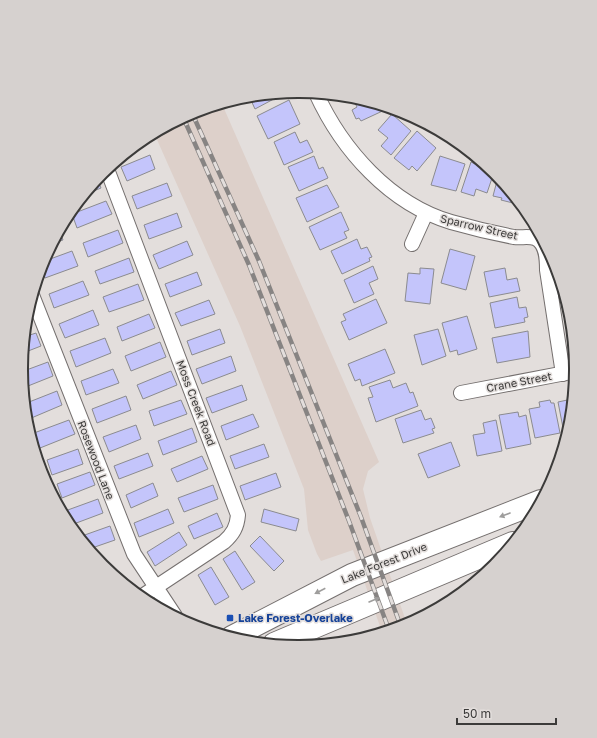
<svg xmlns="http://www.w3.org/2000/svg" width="597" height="738" font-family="'Golos Text',sans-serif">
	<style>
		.built { fill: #ddd0ca }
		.building { fill: #c4c5fb; stroke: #8b8b8f }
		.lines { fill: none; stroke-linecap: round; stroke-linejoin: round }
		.street-casing { stroke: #75706f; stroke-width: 16 }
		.primary-casing { stroke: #75706f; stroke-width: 24 }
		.street { stroke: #fff; stroke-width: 14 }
		.primary { stroke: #fff; stroke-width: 22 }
		.rail-casing { stroke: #878483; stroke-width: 4.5 }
		.rail { stroke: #e3dedc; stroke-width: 3; stroke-dasharray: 9; stroke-linecap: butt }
		.oneway { fill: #9e9d9c }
		.transit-dot { fill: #1a4fb4; stroke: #e3dedc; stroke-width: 1.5 }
		.labels { text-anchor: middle; stroke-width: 3; stroke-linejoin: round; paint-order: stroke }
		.street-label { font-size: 11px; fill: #3c3b3a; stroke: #e3dedc }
		.transit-label { font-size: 11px; font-weight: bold; fill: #164399; stroke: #e3dedc; text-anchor: start }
		.rim { fill: none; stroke: #3c3b3a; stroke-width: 2 }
	</style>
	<rect width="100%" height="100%" fill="#e3dedc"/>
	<path class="built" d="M 222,104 L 379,462 L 368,471 L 363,489 L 370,518 L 407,624 L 404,625 L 382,632 L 353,550 L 321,561 L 317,554 L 308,530 L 304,489 L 240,326 L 154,133 L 193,113 Z"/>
	<path class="building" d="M 285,93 L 255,109 L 249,96 Z
		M 352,97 L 353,97 L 389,108 L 361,121 L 359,118 L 356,119 L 352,110 L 357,107 Z
		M 289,100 L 300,124 L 268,139 L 257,116 Z
		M 392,114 L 411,131 L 391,155 L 381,146 L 388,138 L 378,130 Z
		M 417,131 L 436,148 L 417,171 L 412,166 L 409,170 L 394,158 Z
		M 295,132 L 300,143 L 307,140 L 313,152 L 284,165 L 274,142 Z
		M 150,155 L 155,169 L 127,181 L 121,167 Z
		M 314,156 L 319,169 L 323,167 L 328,178 L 299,191 L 288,167 Z
		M 440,156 L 465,164 L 456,191 L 431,185 Z
		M 477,158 L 494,172 L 487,193 L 476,189 L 474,196 L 461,192 L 471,162 L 475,164 Z
		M 498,177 L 518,201 L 517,204 L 501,200 L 502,198 L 493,196 Z
		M 97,179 L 101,188 L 84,195 Z
		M 167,183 L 172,196 L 137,209 L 132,196 Z
		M 327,185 L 339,207 L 307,222 L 296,198 Z
		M 106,201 L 112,214 L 77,228 L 72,214 Z
		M 341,212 L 349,230 L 344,232 L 347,238 L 320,250 L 309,227 Z
		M 177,213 L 182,227 L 149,239 L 144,225 Z
		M 59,230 L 63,240 L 53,243 Z
		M 118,230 L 123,243 L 88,257 L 83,243 Z
		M 357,239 L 361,249 L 367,247 L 372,257 L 369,258 L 370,261 L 342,274 L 331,251 Z
		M 187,241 L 193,255 L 159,269 L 153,255 Z
		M 450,249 L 475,256 L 466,290 L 441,283 Z
		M 72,251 L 78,266 L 45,278 L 41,267 L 42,262 Z
		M 129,258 L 134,272 L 100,284 L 95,271 Z
		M 373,266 L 378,279 L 369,283 L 374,294 L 354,303 L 344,280 Z
		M 420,268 L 434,269 L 430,304 L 405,301 L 408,273 L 420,274 Z
		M 505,268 L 507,280 L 517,278 L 520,291 L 489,297 L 484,272 Z
		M 197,272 L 202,285 L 170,297 L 165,284 Z
		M 83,281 L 89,295 L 54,308 L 49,294 Z
		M 138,284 L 144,300 L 109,312 L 103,297 Z
		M 517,297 L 519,308 L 526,307 L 528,317 L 524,318 L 525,322 L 495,328 L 490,303 Z
		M 376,299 L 387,323 L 349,340 L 341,322 L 346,320 L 343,314 Z
		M 209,300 L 215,314 L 181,326 L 175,313 Z
		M 93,310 L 99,325 L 65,338 L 59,324 Z
		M 149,314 L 155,328 L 122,341 L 117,327 Z
		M 467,316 L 477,349 L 458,355 L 457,350 L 450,352 L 442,323 Z
		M 220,329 L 225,343 L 192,355 L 187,341 Z
		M 438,329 L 446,356 L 422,365 L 414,335 Z
		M 528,331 L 530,357 L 497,363 L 492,338 Z
		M 36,333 L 41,346 L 23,353 L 24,337 Z
		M 105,338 L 111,353 L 76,367 L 70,351 Z
		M 160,342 L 166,357 L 131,371 L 125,356 Z
		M 385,349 L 395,373 L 362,386 L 360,379 L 355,381 L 348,364 Z
		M 231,356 L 236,371 L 202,384 L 196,369 Z
		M 48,362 L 53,376 L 23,388 L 21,372 Z
		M 113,369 L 119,383 L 86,395 L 81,381 Z
		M 171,371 L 177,385 L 143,399 L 137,385 Z
		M 390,380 L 393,388 L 406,383 L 410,393 L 413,392 L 418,406 L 376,422 L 368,398 L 373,397 L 369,387 Z
		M 242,385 L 247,400 L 212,413 L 206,398 Z
		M 57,391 L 62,405 L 29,419 L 24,404 Z
		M 126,396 L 131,410 L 97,423 L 92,409 Z
		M 572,399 L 571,423 L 568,432 L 564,433 L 558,402 Z
		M 181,400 L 187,414 L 154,426 L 149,411 Z
		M 550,400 L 551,403 L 554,403 L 560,433 L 535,438 L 529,409 L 540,407 L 539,402 Z
		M 421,410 L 425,420 L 431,418 L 435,428 L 432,429 L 434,433 L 403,443 L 395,419 Z
		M 518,412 L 519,417 L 526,415 L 531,444 L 506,449 L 499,415 Z
		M 253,414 L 259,427 L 226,440 L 221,426 Z
		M 69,420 L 75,434 L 40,448 L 34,433 Z
		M 496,420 L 502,451 L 477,456 L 473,435 L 485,433 L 483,423 Z
		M 136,425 L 141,439 L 109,452 L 103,437 Z
		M 192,428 L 197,442 L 163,455 L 158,441 Z
		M 451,442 L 460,466 L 428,478 L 418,454 Z
		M 264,444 L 269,457 L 235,469 L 230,456 Z
		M 78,449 L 83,464 L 52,475 L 47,460 Z
		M 148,453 L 153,466 L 119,479 L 114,466 Z
		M 202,456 L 208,469 L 177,482 L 171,469 Z
		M 90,472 L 95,485 L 62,498 L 57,484 Z
		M 276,473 L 281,487 L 245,500 L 240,486 Z
		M 153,483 L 158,496 L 131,508 L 126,495 Z
		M 213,485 L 218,499 L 184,512 L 178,498 Z
		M 98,499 L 103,513 L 71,525 L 65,511 Z
		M 168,509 L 174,523 L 139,537 L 134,523 Z
		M 264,509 L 299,519 L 296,531 L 261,522 Z
		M 217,513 L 223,527 L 194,539 L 188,526 Z
		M 110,526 L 115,540 L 89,549 L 79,537 Z
		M 179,532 L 187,545 L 155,566 L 147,552 Z
		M 260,536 L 284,561 L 274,571 L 250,546 Z
		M 235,551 L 255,582 L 242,590 L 223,559 Z
		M 211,567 L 229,597 L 215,605 L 198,575 Z"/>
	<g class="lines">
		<g class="street-casing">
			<path id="street" d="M 316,93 C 342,150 390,204 451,222 C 472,228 493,233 514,237 C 521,238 528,236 535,238 C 547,243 547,260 547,270 L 563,374
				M 107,169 L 238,515 C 237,527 233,534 224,542 L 141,597
				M 412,244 L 426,213
				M 32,295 L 134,554 L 175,616
				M 461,393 L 576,371"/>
		</g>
		<g class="primary-casing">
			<path id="primary" d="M 232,637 L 352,575 L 541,501
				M 274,644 L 513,543"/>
		</g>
		<use href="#street" class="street"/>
		<use href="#primary" class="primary"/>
		<g class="rail-casing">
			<path id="rail" d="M 192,113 L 259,261 L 361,517 L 401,627
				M 183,117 L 249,265 L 349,521 L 389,630"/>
		</g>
		<use href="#rail" class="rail"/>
	</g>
	<defs><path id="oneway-solid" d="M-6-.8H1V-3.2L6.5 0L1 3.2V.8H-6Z"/></defs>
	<g class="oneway">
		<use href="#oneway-solid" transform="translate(505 515) rotate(159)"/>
		<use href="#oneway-solid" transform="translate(320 591) rotate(153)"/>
		<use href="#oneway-solid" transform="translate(374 600) rotate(-23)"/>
	</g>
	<rect class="transit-dot" x="226" y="614" width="8" height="8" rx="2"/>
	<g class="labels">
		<g class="street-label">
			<text transform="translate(479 227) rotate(13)" y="4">Sparrow Street</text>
			<text transform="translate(519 382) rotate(-11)" y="4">Crane Street</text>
			<text transform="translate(196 403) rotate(69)" y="4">Moss Creek Road</text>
			<text transform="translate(96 460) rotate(69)" y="4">Rosewood Lane</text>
			<text transform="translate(384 563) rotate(-22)" y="4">Lake Forest Drive</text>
		</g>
		<g class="transit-label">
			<text x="238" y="622">Lake Forest-Overlake</text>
		</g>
	</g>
	<path d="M0 0H597V738H0ZM298 98H299A270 270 0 0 1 569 368V370A270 270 0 0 1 299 640H298A270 270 0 0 1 28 370V368A270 270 0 0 1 298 98Z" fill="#d6d1cf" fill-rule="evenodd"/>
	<path class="rim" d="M298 98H299A270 270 0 0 1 569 368V370A270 270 0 0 1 299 640H298A270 270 0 0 1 28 370V368A270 270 0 0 1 298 98Z"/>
	<path d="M457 718v6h99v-6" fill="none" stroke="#3c3b3a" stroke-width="2"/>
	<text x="463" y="718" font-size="12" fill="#3c3b3a" stroke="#e3dedc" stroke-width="3" paint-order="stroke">50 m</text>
</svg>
